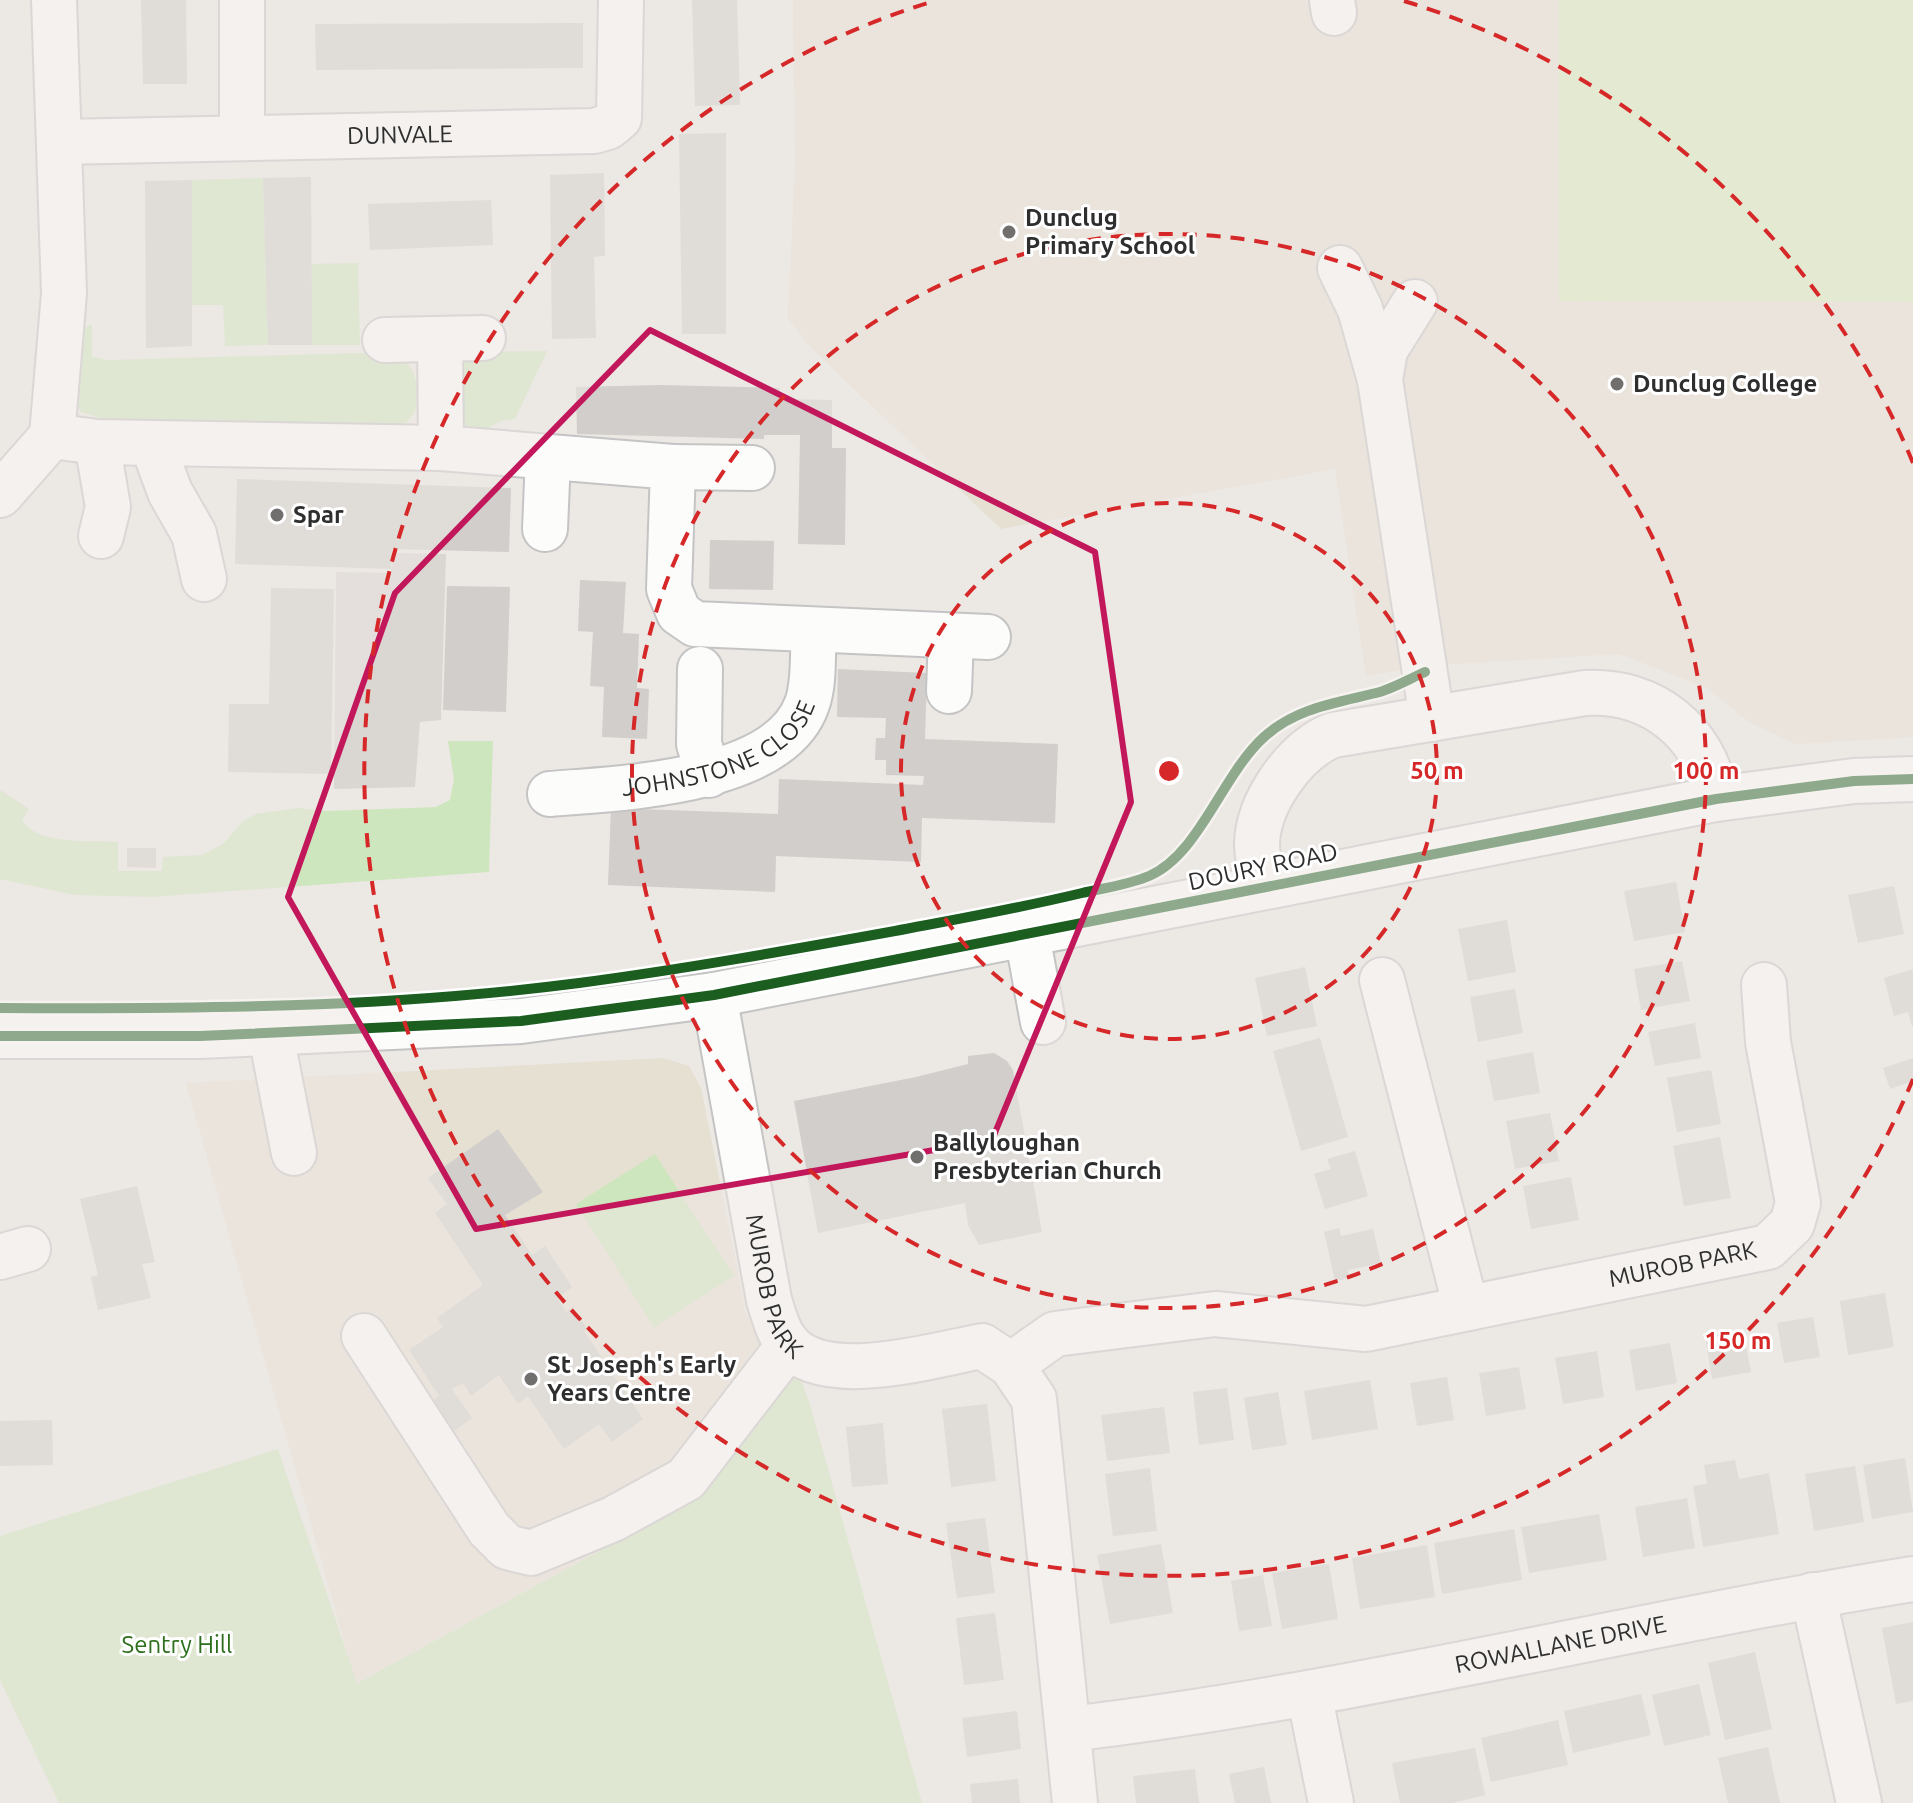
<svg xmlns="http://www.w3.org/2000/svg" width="1913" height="1803" font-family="Ubuntu,sans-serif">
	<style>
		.education { fill: #e6e0d3 }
		.green { fill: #cee6be }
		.pitch { fill: #d9eabb }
		.plaza { fill: #dad6d2 }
		.building { fill: #d1cecb }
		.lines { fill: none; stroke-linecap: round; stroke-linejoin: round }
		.minor-casing { stroke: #c5c4c5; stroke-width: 48 }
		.minor { stroke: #fcfcfb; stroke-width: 44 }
		.cycleway-casing { stroke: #fff; stroke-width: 15 }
		.cycleway { stroke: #1b5e20; stroke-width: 10 }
		.marked { fill: none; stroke: #c2185b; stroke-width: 6; stroke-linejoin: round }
		.ring { fill: none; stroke: #d62828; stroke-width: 4; stroke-dasharray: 14 10 }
		.poi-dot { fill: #706f6e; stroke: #fff; stroke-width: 3 }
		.labels { text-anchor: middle; stroke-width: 6; stroke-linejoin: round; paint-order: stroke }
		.street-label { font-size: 24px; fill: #2e2e2e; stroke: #fff }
		.poi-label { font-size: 24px; font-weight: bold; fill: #2e2e2e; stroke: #fff; text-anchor: start }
		.park-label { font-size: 24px; fill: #2c6e1b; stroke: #fff }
		.centre { fill: #d62828; stroke: #fff; stroke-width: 4 }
		.ring-label { font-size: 24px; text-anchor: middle; font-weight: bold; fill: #d62828; stroke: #fff; stroke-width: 6; stroke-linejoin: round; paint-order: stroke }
	</style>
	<rect width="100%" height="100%" fill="#ece8e4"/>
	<path class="education" d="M 793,0 L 1913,0 L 1913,737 L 1795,744 L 1749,722 L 1707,688 L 1619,654 L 1424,666 L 1366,676 L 1335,469 L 1001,529 L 812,349 L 788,319 L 795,165 Z
		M 663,1058 L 689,1066 L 701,1088 L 746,1313 L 810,1405 L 816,1433 L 356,1683 L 186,1083 Z"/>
	<path class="green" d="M 263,178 L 268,345 L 225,346 L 223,305 L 191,305 L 192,180 Z
		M 358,263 L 360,345 L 312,345 L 310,264 Z
		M 92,324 L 92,357 L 109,360 L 393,352 C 418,365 419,386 415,412 L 407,422 L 392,427 L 104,419 L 81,412 L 73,401 L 79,331 Z
		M 547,351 L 515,419 L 500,421 L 484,431 L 462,424 L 462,360 L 472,352 Z
		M 448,741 L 493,741 L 489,872 L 152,897 L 75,895 L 0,879 L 0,790 L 29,809 L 22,820 C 38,846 90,840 118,842 L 118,871 L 162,871 L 163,857 L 202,855 L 223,844 L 243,821 L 256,814 L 297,808 L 327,811 L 436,807 L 450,800 L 454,779 Z
		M 655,1154 L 734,1276 L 654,1327 L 576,1204 Z
		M 789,1345 L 810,1405 L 922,1803 L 59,1803 L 0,1680 L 0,1536 L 278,1449 L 357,1683 L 616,1542 L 686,1479 Z"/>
	<path class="pitch" d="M 1559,0 L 1913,0 L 1913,302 L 1559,301 Z"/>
	<path class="plaza" d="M 394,553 L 446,554 L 441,720 L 420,722 L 415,787 L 334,789 L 336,572 L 391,573 Z"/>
	<path class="building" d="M 141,0 L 186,0 L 187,84 L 143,84 Z
		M 692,0 L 737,0 L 740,105 L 695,106 Z
		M 583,23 L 583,68 L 316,70 L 315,24 Z
		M 726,133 L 726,334 L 682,334 L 679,134 Z
		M 604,173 L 605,256 L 594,257 L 596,338 L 552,339 L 550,175 Z
		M 311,177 L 312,345 L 268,345 L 263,178 Z
		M 192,180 L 192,346 L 146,348 L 145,181 Z
		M 491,200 L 493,245 L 370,250 L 368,204 Z
		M 661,385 L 780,388 L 779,399 L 832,400 L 832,448 L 846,448 L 845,545 L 798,544 L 800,435 L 764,435 L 764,439 L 577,434 L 576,387 Z
		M 237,479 L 511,488 L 509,552 L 392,549 L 391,569 L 235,564 Z
		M 710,540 L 774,541 L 773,590 L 709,589 Z
		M 580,580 L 626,582 L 623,633 L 639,634 L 637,688 L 649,689 L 647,739 L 602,737 L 604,687 L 590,686 L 593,632 L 578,631 Z
		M 447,586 L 510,587 L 506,712 L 443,710 Z
		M 271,588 L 334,589 L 331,774 L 228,772 L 229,704 L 269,704 Z
		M 838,669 L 927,673 L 925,739 L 1058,744 L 1055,823 L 922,818 L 921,862 L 776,856 L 775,892 L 608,885 L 611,808 L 778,814 L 779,779 L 923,785 L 924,776 L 886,775 L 886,760 L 875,760 L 876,738 L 885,738 L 886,718 L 837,717 Z
		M 127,848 L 156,848 L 156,868 L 127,867 Z
		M 1676,882 L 1685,932 L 1634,941 L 1624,891 Z
		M 1894,886 L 1904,934 L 1858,943 L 1848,895 Z
		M 1507,920 L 1516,972 L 1468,981 L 1458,929 Z
		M 1682,961 L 1690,1001 L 1641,1010 L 1634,969 Z
		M 1305,967 L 1317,1026 L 1267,1036 L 1255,978 Z
		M 1913,969 L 1913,1026 L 1912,1026 L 1908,1012 L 1894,1016 L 1884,978 Z
		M 1515,989 L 1523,1033 L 1478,1042 L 1470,997 Z
		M 1695,1023 L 1701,1058 L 1655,1066 L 1648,1032 Z
		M 1320,1038 L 1348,1137 L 1301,1151 L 1273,1051 Z
		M 1533,1052 L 1540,1093 L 1494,1101 L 1486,1061 Z
		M 994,1053 L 1007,1061 L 1013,1070 L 1042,1232 L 979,1245 L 968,1225 L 965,1203 L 818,1233 L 794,1101 L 916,1077 L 968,1064 L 968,1056 Z
		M 1913,1058 L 1913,1081 L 1890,1089 L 1883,1068 Z
		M 1711,1070 L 1721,1124 L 1677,1132 L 1667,1078 Z
		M 1550,1113 L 1559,1161 L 1515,1169 L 1506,1121 Z
		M 498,1129 L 543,1192 L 505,1215 L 532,1255 L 545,1246 L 572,1287 L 558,1298 L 566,1312 L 573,1307 L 587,1329 L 584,1331 L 643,1419 L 612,1442 L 599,1424 L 564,1449 L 528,1396 L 518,1404 L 499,1375 L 471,1396 L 463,1383 L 452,1389 L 472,1418 L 448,1436 L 427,1404 L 439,1396 L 409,1350 L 443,1327 L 437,1318 L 483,1285 L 435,1213 L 447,1204 L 428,1178 Z
		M 1720,1137 L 1731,1198 L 1684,1206 L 1673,1146 Z
		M 1355,1151 L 1368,1196 L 1325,1209 L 1314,1174 L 1331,1169 L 1327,1159 Z
		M 1571,1177 L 1579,1220 L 1531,1229 L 1523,1186 Z
		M 137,1186 L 155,1262 L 142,1264 L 151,1298 L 98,1310 L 91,1277 L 98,1275 L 80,1199 Z
		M 1339,1228 L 1341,1236 L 1373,1229 L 1381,1263 L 1348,1270 L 1350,1278 L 1335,1281 L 1324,1232 Z
		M 1885,1293 L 1894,1347 L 1848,1355 L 1840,1301 Z
		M 1813,1317 L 1820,1357 L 1784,1363 L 1777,1323 Z
		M 1743,1330 L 1751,1372 L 1712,1379 L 1705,1336 Z
		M 1670,1343 L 1677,1383 L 1636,1391 L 1629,1350 Z
		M 1597,1351 L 1604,1397 L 1563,1404 L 1555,1358 Z
		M 1519,1367 L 1526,1409 L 1486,1416 L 1479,1373 Z
		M 1447,1377 L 1454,1420 L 1417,1426 L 1410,1383 Z
		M 1370,1380 L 1378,1429 L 1312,1440 L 1304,1391 Z
		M 1227,1388 L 1234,1440 L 1199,1445 L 1193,1392 Z
		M 1278,1392 L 1287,1445 L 1252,1450 L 1244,1398 Z
		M 987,1404 L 996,1481 L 951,1487 L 942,1409 Z
		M 1164,1407 L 1170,1453 L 1107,1461 L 1101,1415 Z
		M 52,1420 L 53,1465 L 0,1466 L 0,1421 Z
		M 883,1423 L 888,1484 L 852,1487 L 846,1427 Z
		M 1905,1458 L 1913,1512 L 1872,1519 L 1863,1465 Z
		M 1735,1460 L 1739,1479 L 1769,1473 L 1779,1534 L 1703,1547 L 1693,1486 L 1707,1484 L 1704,1465 Z
		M 1855,1466 L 1864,1522 L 1814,1531 L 1805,1474 Z
		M 1150,1468 L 1157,1531 L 1113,1536 L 1105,1474 Z
		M 1687,1498 L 1695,1548 L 1643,1557 L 1635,1507 Z
		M 1599,1514 L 1607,1560 L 1529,1573 L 1521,1527 Z
		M 985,1518 L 995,1593 L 957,1598 L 946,1523 Z
		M 1514,1529 L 1522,1580 L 1442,1594 L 1434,1543 Z
		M 1161,1544 L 1173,1613 L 1110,1624 L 1097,1555 Z
		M 1427,1545 L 1435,1597 L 1360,1609 L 1352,1558 Z
		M 1329,1564 L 1338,1619 L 1282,1629 L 1272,1573 Z
		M 1263,1575 L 1272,1626 L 1239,1631 L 1231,1581 Z
		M 995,1613 L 1004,1680 L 964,1685 L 956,1618 Z
		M 1913,1622 L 1913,1701 L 1896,1704 L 1882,1628 Z
		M 1755,1652 L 1772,1729 L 1725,1740 L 1708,1663 Z
		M 1699,1684 L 1711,1735 L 1664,1746 L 1652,1695 Z
		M 1641,1694 L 1651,1735 L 1573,1753 L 1564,1711 Z
		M 1017,1711 L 1021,1749 L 967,1757 L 962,1718 Z
		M 1558,1720 L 1568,1765 L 1491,1782 L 1481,1738 Z
		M 1768,1747 L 1780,1803 L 1728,1803 L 1718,1758 Z
		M 1475,1748 L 1485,1795 L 1452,1803 L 1400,1803 L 1392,1763 Z
		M 1264,1767 L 1271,1803 L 1235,1803 L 1229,1774 Z
		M 1195,1769 L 1199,1803 L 1136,1803 L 1133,1776 Z
		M 1018,1779 L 1020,1803 L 972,1803 L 970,1784 Z"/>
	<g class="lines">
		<g class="minor-casing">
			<g id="minor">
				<path d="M 1332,0 L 1334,13"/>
				<path d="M 242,137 L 242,0"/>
				<path id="s1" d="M 60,142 L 594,131 L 608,127 L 619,118 L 621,0"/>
				<path d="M 1340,268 L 1360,309 L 1380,380 L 1432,719"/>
				<path d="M 385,340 L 483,338"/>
				<path d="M 1380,380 L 1385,350 L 1415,302"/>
				<path d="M 52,436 L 97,442 L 441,448 L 440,339"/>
				<path d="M 97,442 L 108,507 L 101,536"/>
				<path d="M 152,443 L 170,492 L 194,534 L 204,579"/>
				<path d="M 441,448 L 673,467 L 669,589 L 679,613 L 695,624 L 988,637"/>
				<path d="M 673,467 L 752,468"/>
				<path d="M 0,495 L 52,436 L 64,293 L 54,0"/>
				<path d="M 545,529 L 548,457"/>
				<path d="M 700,669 L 699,744 L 709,775"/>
				<path d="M 949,691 L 951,636"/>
				<path id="s2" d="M 550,794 C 619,788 779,784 807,704 C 815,682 812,653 814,630"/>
				<path d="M 1263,887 C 1261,873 1257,858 1257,844 C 1258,802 1295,750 1333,735 L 1585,693 C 1652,689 1706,732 1716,799"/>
				<path d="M 1027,935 L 1043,1022"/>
				<path d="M 1382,980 L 1466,1308"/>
				<path id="s3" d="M 714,995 L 769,1300 C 774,1316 778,1333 789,1345 C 826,1387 934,1355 982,1346 L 1011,1365 L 1034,1399 L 1075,1803"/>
				<path d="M 274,1033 L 275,1056 L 294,1153"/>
				<path d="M 0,1036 L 200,1036 L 521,1021 L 714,995 L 1716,799 L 1854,781 L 1913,779"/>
				<path d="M 0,1257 L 28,1249"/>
				<path d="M 364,1336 L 489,1529 L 507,1547 L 531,1553 L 613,1519 L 686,1479 L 789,1345"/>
				<path id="s4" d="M 1011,1365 L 1055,1334 L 1215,1314 L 1366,1329 L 1768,1247 L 1792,1224 L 1798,1203 L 1768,1042 L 1764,985"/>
				<path d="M 1813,1595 L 1859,1803"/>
				<path d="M 1309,1693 L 1331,1803"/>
				<path id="s5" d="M 1070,1729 C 1354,1695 1631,1624 1913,1579"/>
			</g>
		</g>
		<use href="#minor" class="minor"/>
		<g class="cycleway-casing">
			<path id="cycleway" d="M 0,1008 C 193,1009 387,1008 579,983 C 685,969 790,950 895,931 C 958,919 1020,908 1082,893 C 1104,888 1128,885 1149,876 C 1199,855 1222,775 1264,737 C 1296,708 1335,703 1376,693 C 1392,689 1409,679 1425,672
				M 0,1036 L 200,1036 L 521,1021 L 714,995 L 1716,799 L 1854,781 L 1913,779"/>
		</g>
		<use href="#cycleway" class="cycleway"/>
	</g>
	<path d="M0 0H1913V1803H0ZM 650,330 L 1095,552 L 1131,802 L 992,1140 L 476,1229 L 288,897 L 395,593 Z" fill="#ece8e4" fill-opacity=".55" fill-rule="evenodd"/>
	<path class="marked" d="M 650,330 L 1095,552 L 1131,802 L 992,1140 L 476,1229 L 288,897 L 395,593 Z"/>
	<g class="ring">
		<circle cx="1169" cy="771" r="268"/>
		<circle cx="1169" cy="771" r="537"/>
		<path d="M1913 1079A805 805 0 1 1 934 1M1404 1A805 805 0 0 1 1913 463"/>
	</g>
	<g class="poi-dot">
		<circle cx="1009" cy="232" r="8"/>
		<circle cx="1617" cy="384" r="8"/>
		<circle cx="277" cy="515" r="8"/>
		<circle cx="917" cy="1157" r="8"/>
		<circle cx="531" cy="1379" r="8"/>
	</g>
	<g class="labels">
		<g class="street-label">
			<text dy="8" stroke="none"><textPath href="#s1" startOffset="340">DUNVALE</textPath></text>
			<text dy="8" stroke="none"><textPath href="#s2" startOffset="180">JOHNSTONE CLOSE</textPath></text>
			<text transform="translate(1263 867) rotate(-12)" y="8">DOURY ROAD</text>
			<text dy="8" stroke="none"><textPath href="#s4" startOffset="690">MUROB PARK</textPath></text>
			<text dy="8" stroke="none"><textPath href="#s3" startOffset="298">MUROB PARK</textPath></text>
			<text dy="8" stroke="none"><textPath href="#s5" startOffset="498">ROWALLANE DRIVE</textPath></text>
		</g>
		<g class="poi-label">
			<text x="1025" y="226">Dunclug<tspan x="1025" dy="28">Primary School</tspan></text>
			<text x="1633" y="392">Dunclug College</text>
			<text x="293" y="523">Spar</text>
			<text x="933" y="1151">Ballyloughan<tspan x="933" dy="28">Presbyterian Church</tspan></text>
			<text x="547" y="1373">St Joseph's Early<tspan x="547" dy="28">Years Centre</tspan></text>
		</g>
		<g class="park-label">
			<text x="177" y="1653">Sentry Hill</text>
		</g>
	</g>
	<circle cx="1169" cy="771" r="12" class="centre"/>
	<g class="ring-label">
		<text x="1437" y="779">50 m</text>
		<text x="1706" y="779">100 m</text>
		<text x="1738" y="1349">150 m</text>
	</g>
</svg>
